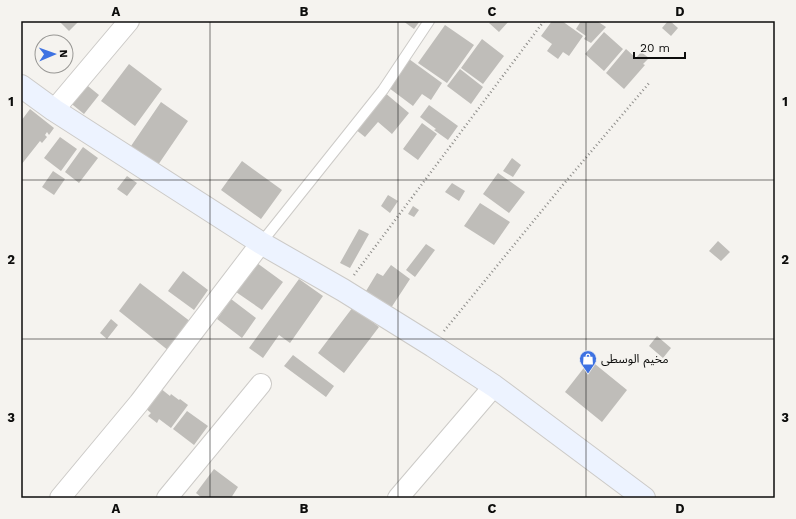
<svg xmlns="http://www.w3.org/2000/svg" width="796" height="519" font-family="'Work Sans','Noto Sans Arabic',sans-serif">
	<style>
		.building { fill: #bfbdb9 }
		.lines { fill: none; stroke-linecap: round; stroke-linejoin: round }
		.lane-casing { stroke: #cccac7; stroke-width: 12 }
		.street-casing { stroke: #cccac7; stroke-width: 22 }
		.secondary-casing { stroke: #cccac7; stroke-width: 24 }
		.path { stroke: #8d8c89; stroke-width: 2.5; stroke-dasharray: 1 3; stroke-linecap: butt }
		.lane { stroke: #fff; stroke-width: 10 }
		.street { stroke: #fff; stroke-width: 20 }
		.secondary { stroke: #edf3ff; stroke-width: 22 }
		.grid { fill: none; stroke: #0d0d0c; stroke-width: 1; stroke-opacity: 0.55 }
		.labels { text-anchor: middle; stroke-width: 4; stroke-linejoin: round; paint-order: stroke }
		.poi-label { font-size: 12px; fill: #0d0d0c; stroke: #f5f3ef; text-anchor: start }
		.neatline { fill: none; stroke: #0d0d0c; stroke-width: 1.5 }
		.grid-label { font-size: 13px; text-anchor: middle; font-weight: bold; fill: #0d0d0c }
	</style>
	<rect width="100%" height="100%" fill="#f5f3ef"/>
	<path class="building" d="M 59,21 L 79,21 L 69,31 Z
		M 403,21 L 420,21 L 414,29 Z
		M 491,21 L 509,21 L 499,32 L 489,23 Z
		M 552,21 L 562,21 L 583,36 L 569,56 L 563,52 L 558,59 L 547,51 L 552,44 L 541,36 Z
		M 581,21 L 597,21 L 606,27 L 591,43 L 584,39 L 586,36 L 576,29 Z
		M 668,21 L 670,21 L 678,28 L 671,36 L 662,28 Z
		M 445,25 L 474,45 L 447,83 L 418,63 Z
		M 604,32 L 623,49 L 604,71 L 585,54 Z
		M 482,39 L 504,56 L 483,84 L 461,68 Z
		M 626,49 L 636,58 L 641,52 L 649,58 L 643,64 L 645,65 L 624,89 L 606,73 Z
		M 409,59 L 442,83 L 431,100 L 422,94 L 413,106 L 389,88 Z
		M 129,64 L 162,89 L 135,126 L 101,101 Z
		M 460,69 L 483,87 L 471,104 L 447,86 Z
		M 83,82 L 99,95 L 84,114 L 68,101 Z
		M 384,92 L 409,113 L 392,134 L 378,122 L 365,137 L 355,129 Z
		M 161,102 L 188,121 L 158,165 L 131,146 Z
		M 429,105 L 458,126 L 448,140 L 434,130 L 436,129 L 420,117 Z
		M 30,109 L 54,128 L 49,135 L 47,132 L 45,135 L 47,137 L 42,143 L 40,141 L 21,165 L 21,121 Z
		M 422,123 L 437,134 L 418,160 L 403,149 Z
		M 60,137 L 77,149 L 61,171 L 44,158 Z
		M 83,147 L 98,158 L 79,183 L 65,172 Z
		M 512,158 L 521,165 L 513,177 L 503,171 Z
		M 242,161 L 282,190 L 261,219 L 221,190 Z
		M 53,171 L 65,179 L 54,195 L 42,187 Z
		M 498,173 L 525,192 L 509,213 L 483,194 Z
		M 127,176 L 137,183 L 127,196 L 117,189 Z
		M 452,183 L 465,191 L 459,201 L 445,192 Z
		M 388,195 L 398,201 L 390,213 L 381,206 Z
		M 480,203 L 510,222 L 494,245 L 464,226 Z
		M 413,206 L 419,210 L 414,217 L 408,214 Z
		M 359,229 L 369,234 L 350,268 L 340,263 Z
		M 718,241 L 730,252 L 721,261 L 709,251 Z
		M 426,244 L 435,250 L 415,277 L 406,270 Z
		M 257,263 L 283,282 L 262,310 L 236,292 Z
		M 391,265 L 410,279 L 391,308 L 366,291 L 377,273 L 383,276 Z
		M 183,271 L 208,290 L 194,310 L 168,291 Z
		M 299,279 L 323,296 L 290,343 L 279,335 L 263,358 L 249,348 Z
		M 140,283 L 191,322 L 169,351 L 119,311 Z
		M 231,299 L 256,318 L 242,338 L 217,319 Z
		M 353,307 L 379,327 L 344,373 L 318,353 Z
		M 111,319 L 118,325 L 107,339 L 100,333 Z
		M 657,336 L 671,348 L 663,358 L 649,346 Z
		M 293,355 L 334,386 L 326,397 L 284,366 Z
		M 590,360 L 627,390 L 602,422 L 565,392 Z
		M 160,388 L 170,396 L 171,394 L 179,400 L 180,399 L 188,405 L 171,428 L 159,419 L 157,423 L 148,416 L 151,413 L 145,408 Z
		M 187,411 L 208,426 L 194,445 L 173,429 Z
		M 214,469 L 238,487 L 231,498 L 202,498 L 196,493 Z"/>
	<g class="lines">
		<g class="lane-casing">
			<path id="lane" d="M 261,243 L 383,90 L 429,21"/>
		</g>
		<g class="street-casing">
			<path id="street" d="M 54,110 L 129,21
				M 60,498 L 139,403 L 261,243
				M 167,498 L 261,384
				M 398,498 L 494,386"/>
		</g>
		<g class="secondary-casing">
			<path id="secondary" d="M 21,86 L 54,110 L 261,243 L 343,290 L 433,346 L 494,386 L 644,498"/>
		</g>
		<path class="path" d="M 354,275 L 544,21
			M 444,331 L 562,186 L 650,82"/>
		<use href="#lane" class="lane"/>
		<use href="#street" class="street"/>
		<use href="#secondary" class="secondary"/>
	</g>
	<path class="grid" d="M 210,21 L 210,498M 398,21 L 398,498M 586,21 L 586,498M 21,180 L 775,180M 21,339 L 775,339"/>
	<defs>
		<g id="shop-pin" transform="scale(0.9)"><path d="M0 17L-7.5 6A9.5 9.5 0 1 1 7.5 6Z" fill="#3e72e2" stroke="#f5f3ef"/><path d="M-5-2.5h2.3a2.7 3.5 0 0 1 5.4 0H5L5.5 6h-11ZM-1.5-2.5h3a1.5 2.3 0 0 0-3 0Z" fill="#fff"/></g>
	</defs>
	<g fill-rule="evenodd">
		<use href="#shop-pin" x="588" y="359"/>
	</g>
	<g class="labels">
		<g class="poi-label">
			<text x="601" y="363">مخيم الوسطى</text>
		</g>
	</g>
	<rect width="796" height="519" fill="none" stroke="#f5f3ef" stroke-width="44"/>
	<g transform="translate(54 54) rotate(88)"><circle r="19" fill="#f5f3ef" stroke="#989794"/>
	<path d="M0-3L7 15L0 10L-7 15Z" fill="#3e72e2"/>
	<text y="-6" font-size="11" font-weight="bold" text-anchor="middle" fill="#0d0d0c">N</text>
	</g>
	<path d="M634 52v6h51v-6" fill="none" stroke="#0d0d0c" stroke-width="2"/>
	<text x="640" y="52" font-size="12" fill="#0d0d0c" stroke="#f5f3ef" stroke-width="3" paint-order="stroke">20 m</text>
	<rect x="22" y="22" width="752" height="475" class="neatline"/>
	<g class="grid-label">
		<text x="116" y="16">A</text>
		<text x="304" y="16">B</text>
		<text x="492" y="16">C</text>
		<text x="680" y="16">D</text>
		<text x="11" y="106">1</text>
		<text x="785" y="106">1</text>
		<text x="11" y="264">2</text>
		<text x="785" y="264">2</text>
		<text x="11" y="422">3</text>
		<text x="785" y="422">3</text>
		<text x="116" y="513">A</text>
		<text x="304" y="513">B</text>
		<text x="492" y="513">C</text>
		<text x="680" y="513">D</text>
	</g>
</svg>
